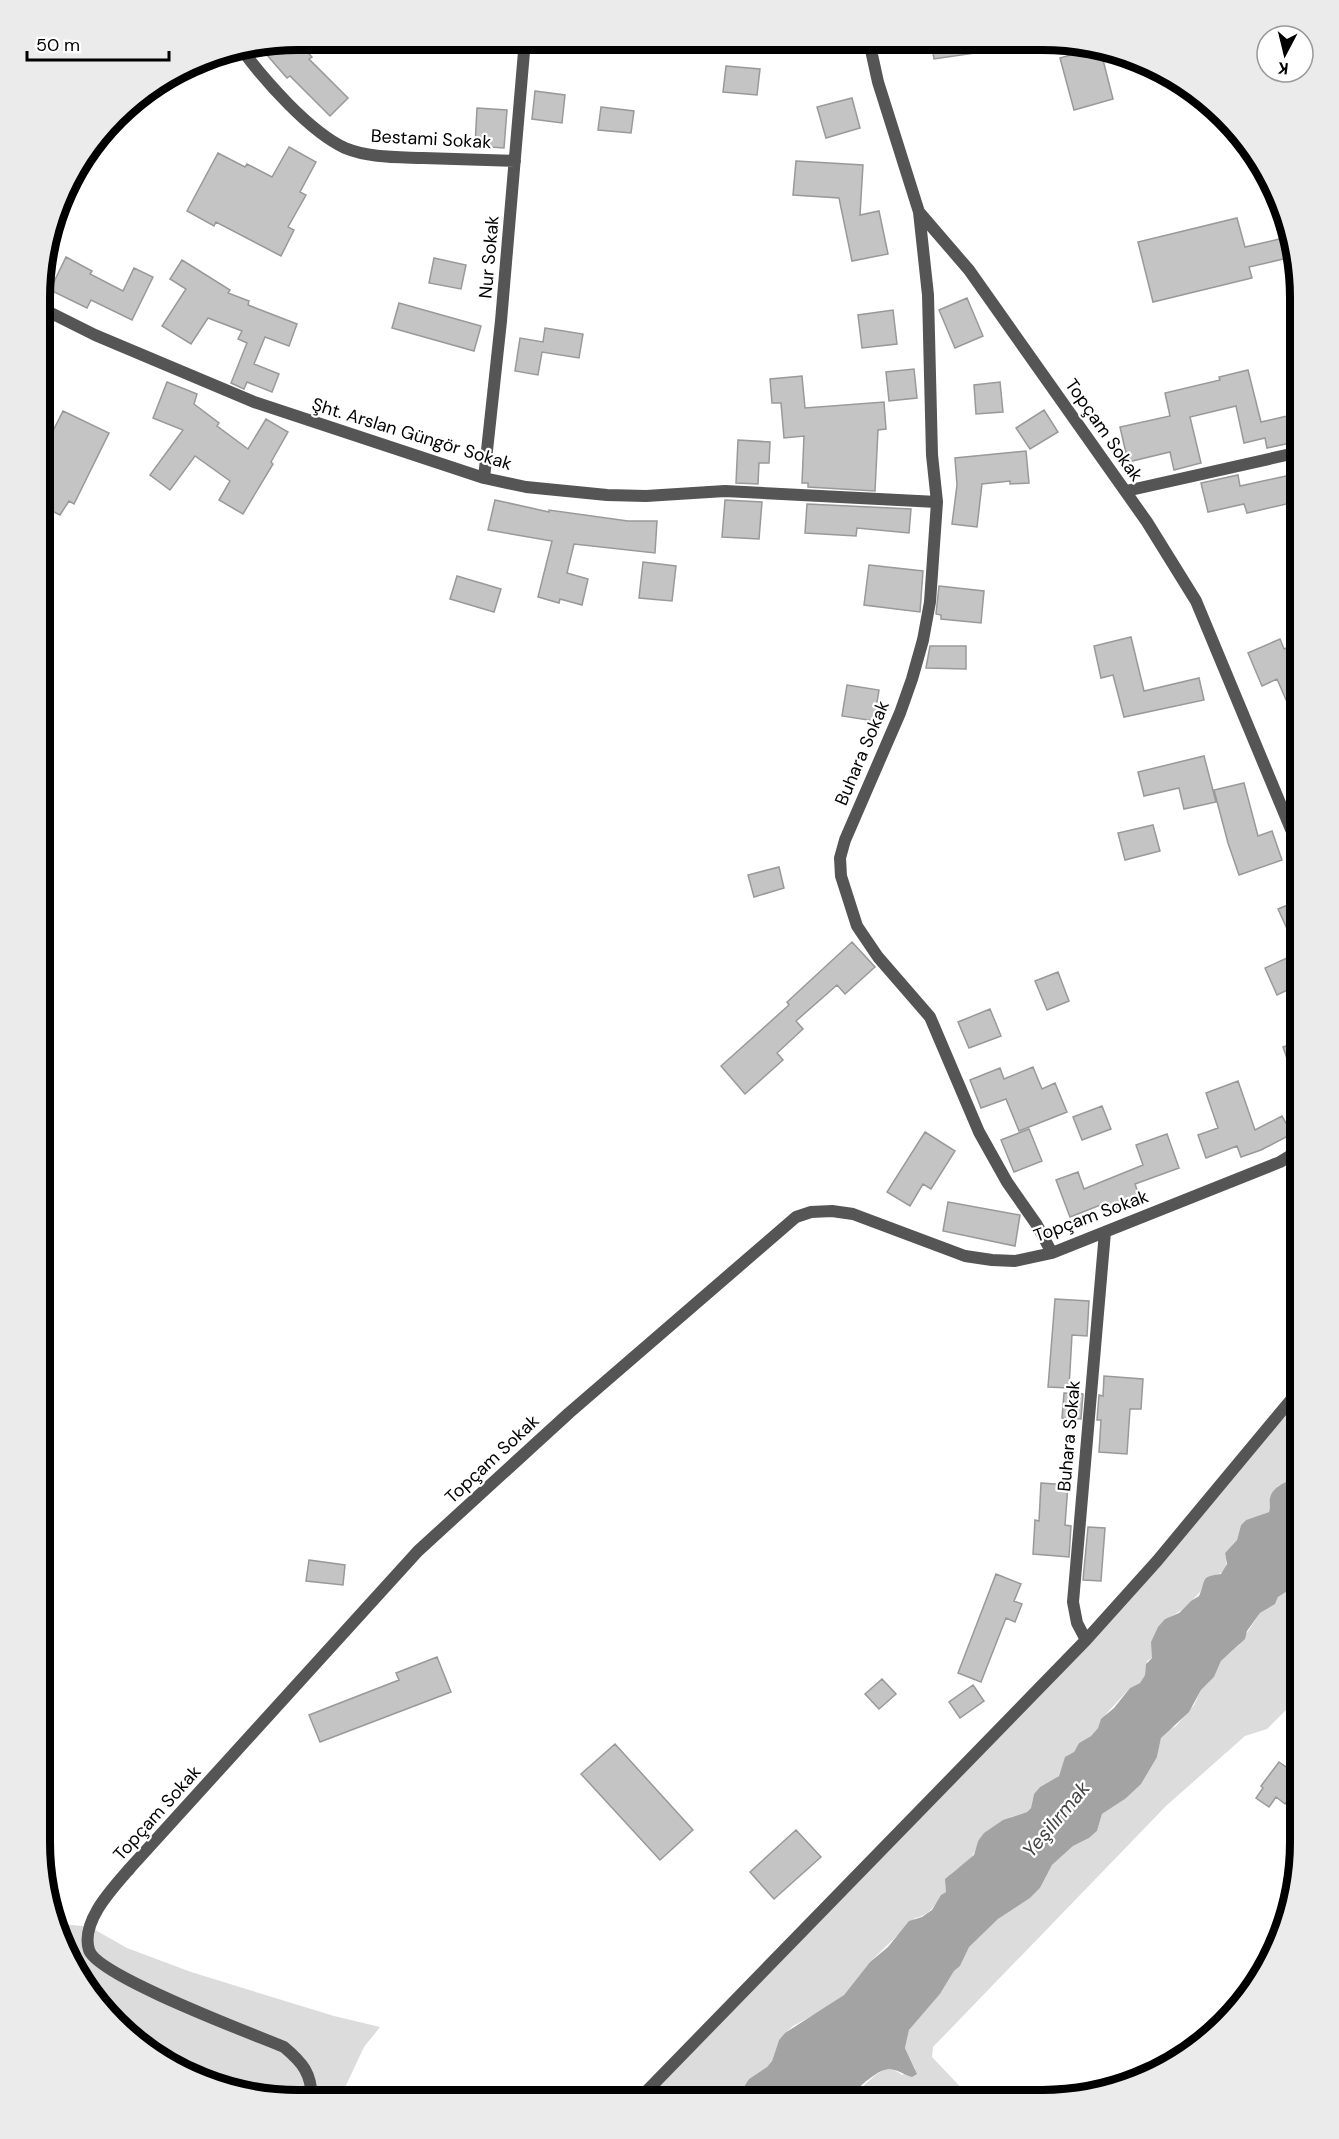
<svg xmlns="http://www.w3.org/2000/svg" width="1339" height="2139" font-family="'DM Sans',sans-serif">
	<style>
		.green { fill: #dcdcdc }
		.water { fill: #a3a3a3 }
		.building { fill: #c4c4c4; stroke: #999; stroke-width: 1.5 }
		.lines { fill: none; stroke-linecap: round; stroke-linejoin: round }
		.minor { stroke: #555; stroke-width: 12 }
		.labels { text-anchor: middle; stroke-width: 4.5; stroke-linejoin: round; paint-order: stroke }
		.street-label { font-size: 18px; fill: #000; stroke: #fff }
		.water-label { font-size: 20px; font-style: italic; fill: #444; stroke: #fff }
		.rim { fill: none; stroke: #000; stroke-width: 8 }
	</style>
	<rect width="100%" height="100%" fill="#fff"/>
	<path class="green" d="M 1300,1389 L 1300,1474 L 1278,1486 L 1270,1499 L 1271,1506 L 1269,1512 L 1246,1520 L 1241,1525 L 1237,1540 L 1225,1553 C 1227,1564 1228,1573 1215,1575 C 1199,1592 1188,1610 1165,1619 L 1152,1651 L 1152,1658 L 1147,1661 L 1145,1675 L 1140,1683 L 1130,1688 L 1107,1713 L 1098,1728 L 1091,1736 L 1079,1743 L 1074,1752 L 1065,1758 L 1059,1776 L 1040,1787 L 1034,1794 L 1031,1808 L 1027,1812 L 1011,1817 L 978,1841 C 972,1865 966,1860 951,1874 C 946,1879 947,1886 946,1892 C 934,1902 933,1915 915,1918 L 870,1962 L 844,1995 L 819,2012 L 793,2026 L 779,2040 L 772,2061 L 767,2067 L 749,2079 L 736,2099 L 639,2099 L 1086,1640 Z
		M 1300,1583 L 1299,1697 L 1267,1729 L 1245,1736 L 1166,1806 L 933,2047 L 932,2057 L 973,2100 L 900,2100 L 891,2092 L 883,2100 L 845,2099 C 850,2096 856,2092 861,2088 C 874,2077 885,2061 902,2075 L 915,2069 L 905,2048 L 909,2030 L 940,1994 L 954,1971 L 960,1966 L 968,1947 L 998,1919 L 1030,1898 L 1040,1888 L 1052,1865 L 1073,1846 L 1089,1838 L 1097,1831 L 1102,1814 L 1125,1799 L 1157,1757 L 1161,1738 L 1168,1730 L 1176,1726 L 1194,1705 L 1201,1690 L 1214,1677 L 1221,1661 L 1239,1645 L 1260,1613 L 1276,1602 L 1278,1597 Z
		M 55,1923 L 90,1927 L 127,1948 L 191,1972 L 334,2016 L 380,2027 L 364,2047 L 340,2098 L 264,2098 L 254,2095 L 250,2090 L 222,2086 L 198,2080 L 140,2046 L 92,1999 L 59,1940 Z"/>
	<path class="water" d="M 1300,1474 L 1300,1583 L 1278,1597 L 1275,1604 L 1260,1613 L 1247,1631 L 1245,1639 L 1221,1661 L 1214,1677 L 1201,1690 L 1189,1712 L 1161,1738 L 1157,1757 L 1141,1784 L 1125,1799 L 1102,1814 L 1097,1831 L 1089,1838 L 1073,1846 L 1052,1865 L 1040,1888 L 1030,1898 L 998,1919 L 969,1947 L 960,1966 L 954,1971 L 940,1994 L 909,2030 L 905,2048 L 917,2074 L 912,2077 C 905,2075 900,2071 894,2070 C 878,2065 858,2091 845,2099 L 736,2099 L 749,2079 L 767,2067 L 772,2061 L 779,2040 L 785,2033 L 844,1995 L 870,1962 L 888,1947 L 909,1921 L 922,1917 L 932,1910 L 941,1895 L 946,1892 L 945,1879 L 974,1855 L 978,1841 L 984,1833 L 1003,1820 L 1027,1812 L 1031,1808 L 1034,1794 L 1040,1787 L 1059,1776 L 1065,1757 L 1074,1752 L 1079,1743 L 1091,1736 L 1098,1728 L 1101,1719 L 1114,1708 L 1130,1688 L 1140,1683 L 1145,1675 L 1146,1664 L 1152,1658 L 1151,1642 L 1158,1627 L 1165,1619 L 1179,1613 L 1191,1601 L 1199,1596 C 1207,1579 1199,1577 1221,1574 L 1227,1564 L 1225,1553 L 1237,1540 L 1241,1525 L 1246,1520 L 1269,1512 C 1271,1507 1269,1503 1270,1498 C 1273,1485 1290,1481 1300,1474 Z"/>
	<path class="building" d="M 296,39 L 312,57 L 309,59 L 348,98 L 330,116 L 290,76 L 287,78 L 260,47 Z
		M 931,41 L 994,41 L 995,50 L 934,59 Z
		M 1098,47 L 1100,48 L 1113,99 L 1074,110 L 1060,58 Z
		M 726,66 L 760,69 L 757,95 L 723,92 Z
		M 535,91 L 565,95 L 562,123 L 532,119 Z
		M 852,98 L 860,128 L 826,138 L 817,107 Z
		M 601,107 L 634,111 L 631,133 L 598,130 Z
		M 477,108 L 507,110 L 504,148 L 475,146 Z
		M 289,147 L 316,162 L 300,192 L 306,195 L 288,227 L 294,230 L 281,256 L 216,222 L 214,226 L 187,211 L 218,153 L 245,167 L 247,164 L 272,177 Z
		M 796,161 L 863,165 L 860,215 L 879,211 L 888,254 L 852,261 L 839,198 L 793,195 Z
		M 1237,218 L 1245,247 L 1288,237 L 1292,257 L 1249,267 L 1252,278 L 1153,302 L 1138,242 Z
		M 66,257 L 92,271 L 90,274 L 123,291 L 134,268 L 153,277 L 132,320 L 91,300 L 87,308 L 50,290 Z
		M 434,258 L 466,265 L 461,289 L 429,283 Z
		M 182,260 L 230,290 L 228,293 L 249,301 L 248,305 L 297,324 L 289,346 L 265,337 L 254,364 L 279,374 L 272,392 L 247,382 L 244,389 L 231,383 L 247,343 L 238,339 L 242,331 L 208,318 L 191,344 L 162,326 L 186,289 L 170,279 Z
		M 967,298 L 983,336 L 955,348 L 939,310 Z
		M 399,303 L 481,326 L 474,351 L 392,328 Z
		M 893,310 L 897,344 L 862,348 L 858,315 Z
		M 545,328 L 583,334 L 579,358 L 542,352 L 538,375 L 515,371 L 520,338 L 543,342 Z
		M 914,369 L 917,398 L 889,401 L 886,372 Z
		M 1248,370 L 1261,422 L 1300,413 L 1300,441 L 1267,448 L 1265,438 L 1244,443 L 1236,406 L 1190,417 L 1201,463 L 1174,470 L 1170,452 L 1128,462 L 1120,427 L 1170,416 L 1165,393 L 1220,380 L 1219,377 Z
		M 802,376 L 805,408 L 884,402 L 886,429 L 878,430 L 875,491 L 808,487 L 808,483 L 802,483 L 804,436 L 784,438 L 781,403 L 772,403 L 770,379 Z
		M 167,382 L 197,394 L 194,404 L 219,423 L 217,426 L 248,449 L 266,419 L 288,432 L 271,462 L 273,464 L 243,514 L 219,500 L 230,481 L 195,456 L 170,490 L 150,475 L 183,430 L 153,418 Z
		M 1000,382 L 1003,412 L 976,414 L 974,385 Z
		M 1044,410 L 1058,432 L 1030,449 L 1016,428 Z
		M 63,411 L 109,433 L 74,504 L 69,501 L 60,515 L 44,507 L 48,500 L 41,497 L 41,455 Z
		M 738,440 L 770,442 L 769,463 L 759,463 L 758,484 L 736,483 Z
		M 1026,451 L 1029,483 L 1010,484 L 1010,481 L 982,484 L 977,527 L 952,524 L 957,485 L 955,458 Z
		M 1300,473 L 1300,501 L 1247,513 L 1244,504 L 1208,512 L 1201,483 L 1238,475 L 1240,486 Z
		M 495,500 L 549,512 L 549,510 L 628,521 L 657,521 L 655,553 L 574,544 L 567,573 L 588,579 L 582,605 L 560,599 L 559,603 L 538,597 L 552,541 L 488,530 Z
		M 725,500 L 762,502 L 759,539 L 722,537 Z
		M 807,504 L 911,509 L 909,533 L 857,528 L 856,536 L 805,533 Z
		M 643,562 L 676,566 L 672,601 L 639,598 Z
		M 869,565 L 923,571 L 920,612 L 864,605 Z
		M 457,576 L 501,589 L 494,612 L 450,599 Z
		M 939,586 L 984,591 L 981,623 L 941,619 L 941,615 L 936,614 Z
		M 1131,637 L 1144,691 L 1199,678 L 1204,700 L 1124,717 L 1113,675 L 1101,678 L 1094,646 Z
		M 1280,639 L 1284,649 L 1300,642 L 1300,732 L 1277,679 L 1262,686 L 1248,653 Z
		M 930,646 L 966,646 L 966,669 L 926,668 Z
		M 847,685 L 879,690 L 874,721 L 842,716 Z
		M 1204,756 L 1216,802 L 1184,809 L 1179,788 L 1144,796 L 1138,772 Z
		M 1244,783 L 1258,836 L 1272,831 L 1282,860 L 1239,875 L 1228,843 L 1214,790 Z
		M 1153,825 L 1160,851 L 1125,860 L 1118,833 Z
		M 779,867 L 784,888 L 754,897 L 748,875 Z
		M 1300,900 L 1300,984 L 1277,995 L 1265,968 L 1298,953 L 1278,909 Z
		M 852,942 L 875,967 L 845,994 L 837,985 L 796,1021 L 803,1029 L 777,1053 L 783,1060 L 745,1094 L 721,1066 L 789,1005 L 787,1002 Z
		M 1058,972 L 1069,1001 L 1047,1010 L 1035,981 Z
		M 990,1009 L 1001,1036 L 969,1048 L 958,1022 Z
		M 1300,1041 L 1300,1089 L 1298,1090 L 1283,1047 Z
		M 1033,1067 L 1042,1089 L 1055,1083 L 1067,1112 L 1019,1131 L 1006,1099 L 981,1108 L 970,1080 L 1000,1068 L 1004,1079 Z
		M 1238,1081 L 1255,1130 L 1282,1116 L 1292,1134 L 1261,1150 L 1241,1157 L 1237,1146 L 1206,1158 L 1198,1135 L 1218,1128 L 1206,1093 Z
		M 1102,1106 L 1111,1129 L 1082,1140 L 1073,1117 Z
		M 1029,1129 L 1042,1161 L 1014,1172 L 1001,1140 Z
		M 925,1132 L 955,1151 L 931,1189 L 923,1184 L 910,1206 L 887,1192 Z
		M 1167,1134 L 1179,1168 L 1135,1184 L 1140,1198 L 1106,1212 L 1103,1204 L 1070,1217 L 1056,1180 L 1078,1172 L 1084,1189 L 1143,1165 L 1136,1145 Z
		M 948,1202 L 1020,1215 L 1015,1246 L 943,1231 Z
		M 1055,1299 L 1089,1301 L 1087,1336 L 1072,1335 L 1069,1388 L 1048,1387 Z
		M 1104,1376 L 1143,1379 L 1141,1409 L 1130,1409 L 1127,1454 L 1099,1452 L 1101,1420 L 1097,1420 L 1099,1395 L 1103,1396 Z
		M 1064,1393 L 1083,1394 L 1081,1419 L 1062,1418 Z
		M 1041,1483 L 1068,1485 L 1065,1525 L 1071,1526 L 1069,1557 L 1033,1554 L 1035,1520 L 1039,1521 Z
		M 1088,1527 L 1105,1528 L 1101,1581 L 1083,1580 Z
		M 309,1560 L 345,1565 L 343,1585 L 306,1581 Z
		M 996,1574 L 1021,1584 L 1014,1601 L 1022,1604 L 1015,1622 L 1006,1618 L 981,1682 L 958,1673 Z
		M 437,1657 L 451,1692 L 320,1742 L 309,1715 L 399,1680 L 396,1673 Z
		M 882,1679 L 896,1694 L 879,1709 L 865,1694 Z
		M 973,1685 L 984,1701 L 960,1718 L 949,1702 Z
		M 615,1744 L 693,1830 L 660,1860 L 581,1774 Z
		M 1279,1762 L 1299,1776 L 1299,1784 L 1285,1804 L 1276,1797 L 1269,1807 L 1256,1798 L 1263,1788 L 1261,1786 Z
		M 796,1830 L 821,1857 L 774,1899 L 750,1872 Z"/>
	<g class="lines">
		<path class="minor" d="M 869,41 L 878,82 L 919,212 L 969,270 L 1147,522 L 1196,601 L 1300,851
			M 242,50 C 265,81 310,132 345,148 C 369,158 397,157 423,158 C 453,159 484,160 515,161
			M 919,212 L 928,295 L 932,455 L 937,502 L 930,602 L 923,640 L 912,679 L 900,713 L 845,840 L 840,858 L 841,876 L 857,926 L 878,957 L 930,1017 L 979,1132 L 1007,1182 L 1037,1225 L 1052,1253
			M 41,308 L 95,335 L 254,402 L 484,478 L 526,487 L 607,495 L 646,496 L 725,491 L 937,502
			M 484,478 L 501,321 L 525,40
			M 1126,491 L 1300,452
			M 1086,1640 L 1077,1623 L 1073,1602 L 1105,1232
			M 312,2098 C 311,2073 303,2063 284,2047 C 253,2034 97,1976 89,1950 C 80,1921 114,1887 131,1867 L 418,1551 L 569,1413 L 796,1217 L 811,1212 L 832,1211 L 853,1214 L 965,1256 L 992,1260 L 1015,1261 L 1052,1253 L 1280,1162 L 1300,1150
			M 639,2099 L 1086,1640 L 1157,1561 L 1300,1389"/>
	</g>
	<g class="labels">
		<g class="street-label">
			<text transform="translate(431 139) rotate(3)" y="6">Bestami Sokak</text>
			<text transform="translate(489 257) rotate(-85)" y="6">Nur Sokak</text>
			<text transform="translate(1104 430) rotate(55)" y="6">Topçam Sokak</text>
			<text transform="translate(412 434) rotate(17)" y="6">Şht. Arslan Güngör Sokak</text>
			<text transform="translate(862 753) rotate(-67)" y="6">Buhara Sokak</text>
			<text transform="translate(1091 1216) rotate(-20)" y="6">Topçam Sokak</text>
			<text transform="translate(1069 1436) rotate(-85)" y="6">Buhara Sokak</text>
			<text transform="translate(492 1459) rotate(-43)" y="6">Topçam Sokak</text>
			<text transform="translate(157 1813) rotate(-48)" y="6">Topçam Sokak</text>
		</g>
		<g class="water-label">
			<text transform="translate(1056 1819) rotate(-50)" y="7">Yeşilırmak</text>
		</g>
	</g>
	<path d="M0 0H1339V2139H0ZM298 50H1042A248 248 0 0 1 1290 298V1842A248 248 0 0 1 1042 2090H298A248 248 0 0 1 50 1842V298A248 248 0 0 1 298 50Z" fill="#ebebeb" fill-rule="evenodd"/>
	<path class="rim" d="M298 50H1042A248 248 0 0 1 1290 298V1842A248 248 0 0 1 1042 2090H298A248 248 0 0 1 50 1842V298A248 248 0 0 1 298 50Z"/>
	<g transform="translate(1285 54) rotate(187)"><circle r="28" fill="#ffffff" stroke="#999999" stroke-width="1.5"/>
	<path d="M0-4.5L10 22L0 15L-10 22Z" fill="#000000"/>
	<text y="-9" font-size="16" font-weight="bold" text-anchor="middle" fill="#000000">K</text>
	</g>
	<path d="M27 51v9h142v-9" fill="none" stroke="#000000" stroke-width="3"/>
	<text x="36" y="51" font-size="18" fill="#000000" stroke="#ffffff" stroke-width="4.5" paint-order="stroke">50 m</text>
</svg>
